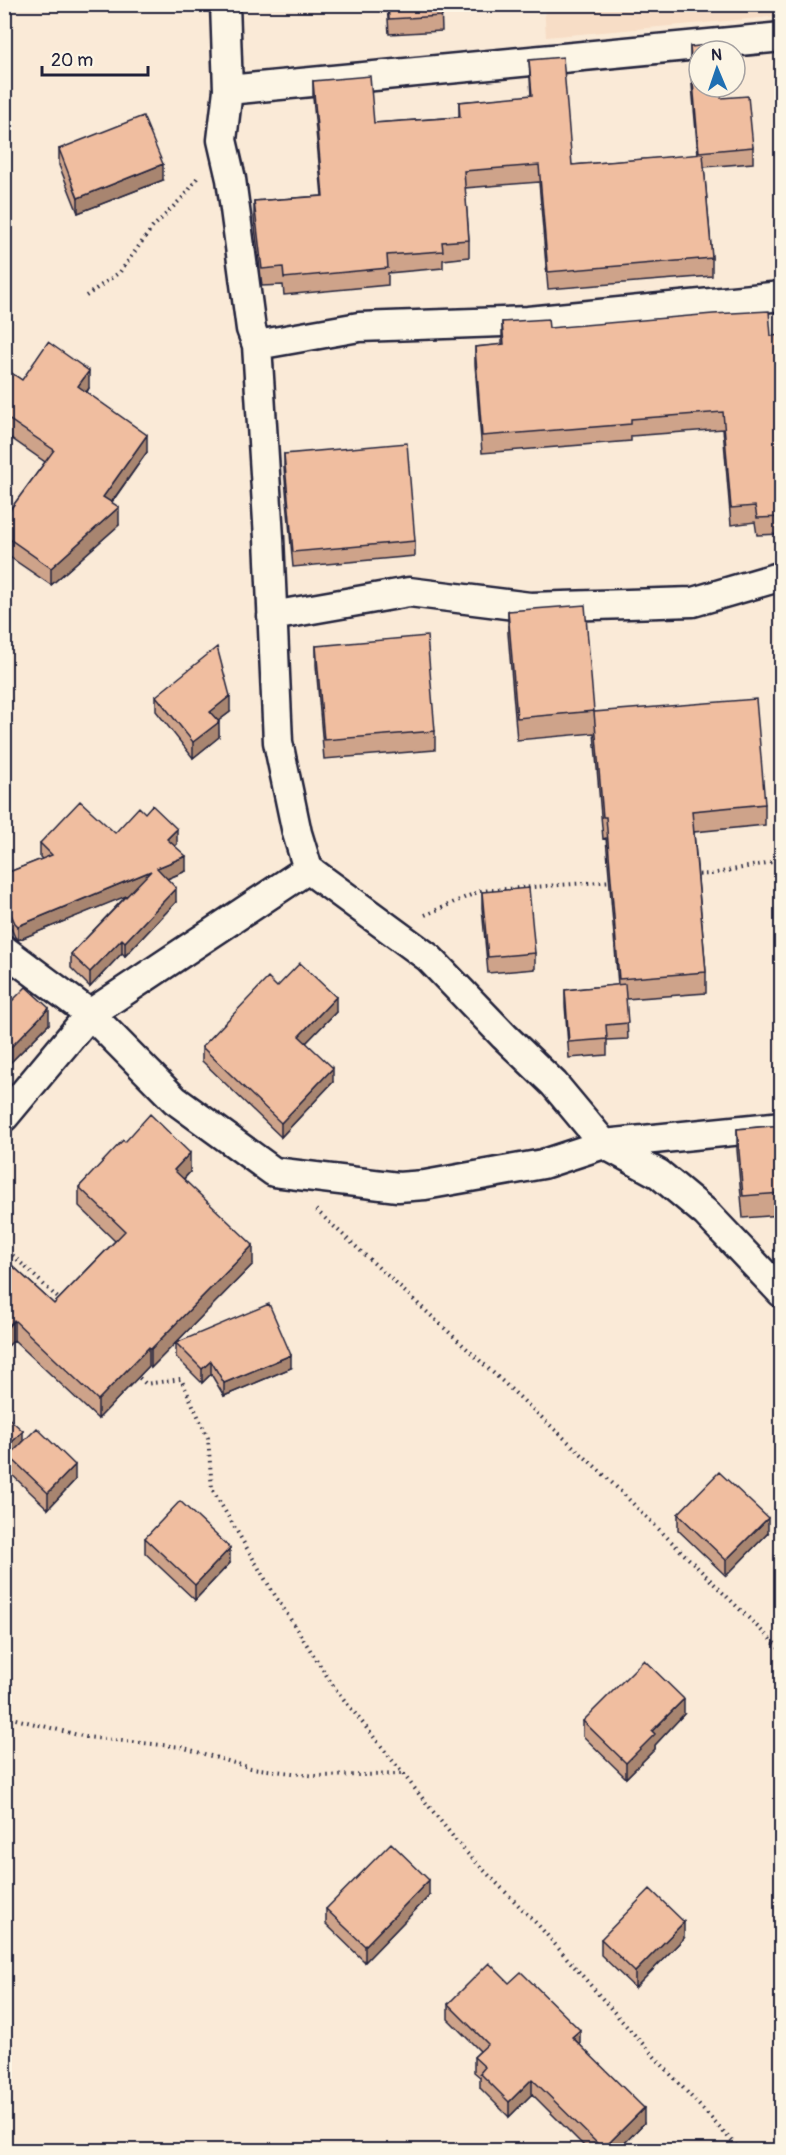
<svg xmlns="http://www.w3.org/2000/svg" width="786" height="2155" font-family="Pangolin,sans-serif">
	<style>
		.built { fill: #f7ddc6 }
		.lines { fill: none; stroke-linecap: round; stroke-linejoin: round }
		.street-casing { stroke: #22223b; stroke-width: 33 }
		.path { stroke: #22223b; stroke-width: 4; stroke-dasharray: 1.5 4.5; stroke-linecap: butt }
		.street { stroke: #fcf5e5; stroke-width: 28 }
		.wall { fill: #cea38a; stroke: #22223b; stroke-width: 1.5 }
		.shaded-wall { fill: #a88570; stroke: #22223b; stroke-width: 1.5 }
		.building { fill: #f0bea0; stroke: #22223b; stroke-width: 1.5 }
	</style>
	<rect width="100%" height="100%" fill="#faead7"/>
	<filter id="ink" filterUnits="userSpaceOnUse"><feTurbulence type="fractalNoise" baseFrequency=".0167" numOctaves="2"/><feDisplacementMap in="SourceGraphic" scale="12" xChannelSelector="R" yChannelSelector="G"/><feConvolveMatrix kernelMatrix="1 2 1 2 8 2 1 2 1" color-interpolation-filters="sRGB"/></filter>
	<g filter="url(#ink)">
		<path class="built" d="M 781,4 L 781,16 L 546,37 L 544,5 Z"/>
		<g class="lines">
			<g class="street-casing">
				<path id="street" d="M 225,4 L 228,90 L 222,140 L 231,179 L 251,329 L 257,345 L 269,538 L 278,742 L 297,833 L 308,869 L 429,958 L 504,1036 L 554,1084 L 604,1144 L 659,1174 L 706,1213 L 782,1293
					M 228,90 L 782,37
					M 257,345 L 359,327 L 528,321 L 782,296
					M 272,616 L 409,592 L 530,607 L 693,602 L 782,576
					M 4,950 L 90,1014 L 175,1100 L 274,1172 L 398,1187 L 425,1185 L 543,1164 L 604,1144 L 782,1126
					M 4,1117 L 90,1014 L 308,869"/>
			</g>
			<path class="path" d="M 86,296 L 120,272 L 152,228 L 187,193 L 197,178
				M 693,875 L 712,874 L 782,860
				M 425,915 L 480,891 L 613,881
				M 316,1210 L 601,1472 L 782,1651
				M 4,1247 L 61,1301
				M 135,1374 L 146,1384 L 181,1379 L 208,1438 L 212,1489 L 271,1589 L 334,1687 L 462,1848 L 539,1926 L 620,2019 L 740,2150
				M 4,1716 L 86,1737 L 181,1747 L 251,1768 L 317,1776 L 404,1774"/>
			<use href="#street" class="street"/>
		</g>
		<path class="wall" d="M 387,4 L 441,4 L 442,31 L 389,34 Z
			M 690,47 L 753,147 L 753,163 L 704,167 L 712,258 L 712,276 L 548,289 L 539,182 L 465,188 L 469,240 L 469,257 L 443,260 L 443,268 L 388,273 L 388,285 L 284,295 L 283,285 L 262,286 L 254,218 L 254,201 L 322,196 L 313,98 L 313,81 L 374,123 L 459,117 L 459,102 L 531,96 L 529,60 L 572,165 L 698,155 L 690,62 Z
			M 782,146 L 782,192 L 779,164 L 779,147 Z
			M 59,149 L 163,180 L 78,213 L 59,165 Z
			M 502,322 L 549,328 L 771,336 L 782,335 L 782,534 L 757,535 L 755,522 L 731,525 L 723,429 L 631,436 L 631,441 L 482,453 L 475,364 L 475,347 L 502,345 Z
			M 4,368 L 22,380 L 89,388 L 87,392 L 147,452 L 112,502 L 119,525 L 51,585 L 4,553 L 4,518 L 45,462 L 4,433 Z
			M 284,454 L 415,541 L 415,556 L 293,567 L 284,468 Z
			M 508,611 L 594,712 L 765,804 L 765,825 L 694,832 L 706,972 L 706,993 L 626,999 L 628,1039 L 607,1040 L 607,1055 L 569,1058 L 565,1005 L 565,990 L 618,985 L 606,838 L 603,839 L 594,733 L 517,740 L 508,633 Z
			M 316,646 L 435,731 L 435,750 L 324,759 L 316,665 Z
			M 156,696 L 230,712 L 218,721 L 219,737 L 193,758 L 156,711 Z
			M 115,833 L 177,844 L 175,846 L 186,871 L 167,879 L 176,902 L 125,956 L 122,953 L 90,987 L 71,968 L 71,954 L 127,895 L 18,940 L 15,937 L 4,913 L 4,874 L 42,859 L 40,857 L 40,843 Z
			M 482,892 L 535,953 L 535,969 L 488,973 L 482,908 Z
			M 782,963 L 782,1022 L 778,983 L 778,964 Z
			M 277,987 L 336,1012 L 306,1043 L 333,1082 L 281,1137 L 202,1061 L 202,1047 Z
			M 4,1009 L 49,1024 L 10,1063 L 4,1058 Z
			M 782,1125 L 782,1215 L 743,1218 L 737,1150 L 737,1129 Z
			M 125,1142 L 190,1172 L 184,1179 L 253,1264 L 151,1368 L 149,1366 L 98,1419 L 14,1340 L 4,1350 L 4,1258 L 54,1304 L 115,1241 L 79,1206 L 79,1187 Z
			M 176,1343 L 291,1368 L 224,1396 L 211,1374 L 202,1383 L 176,1357 Z
			M 4,1414 L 23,1442 L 75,1480 L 48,1509 L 9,1472 L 9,1466 L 4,1472 Z
			M 678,1514 L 768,1533 L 726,1576 L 678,1530 Z
			M 145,1538 L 230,1563 L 195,1600 L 145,1553 Z
			M 684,1714 L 655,1745 L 655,1749 L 626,1778 L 583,1736 L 583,1721 Z
			M 429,1896 L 365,1962 L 326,1924 L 326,1909 Z
			M 684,1938 L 635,1988 L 601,1955 L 601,1939 Z
			M 509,1983 L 580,2045 L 644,2123 L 617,2151 L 589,2151 L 532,2094 L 509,2117 L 480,2088 L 480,2077 L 474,2072 L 474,2057 L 480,2051 L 448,2019 L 448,2004 Z"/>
		<path class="shaded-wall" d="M 163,164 L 163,180 L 78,213 L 78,198 Z
			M 89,371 L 89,388 L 78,404 L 78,386 Z
			M 147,435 L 147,452 L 103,514 L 103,497 Z
			M 119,507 L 119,525 L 51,585 L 51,568 Z
			M 230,696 L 230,712 L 210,727 L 210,712 Z
			M 219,722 L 219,737 L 193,758 L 193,742 Z
			M 177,829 L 177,844 L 167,853 L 167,839 Z
			M 186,856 L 186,871 L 157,883 L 157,868 Z
			M 151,871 L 151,886 L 18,940 L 18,926 Z
			M 176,888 L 176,902 L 125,956 L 125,942 Z
			M 122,939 L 122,953 L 90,987 L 90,972 Z
			M 336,997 L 336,1012 L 299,1050 L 299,1036 Z
			M 49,1008 L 49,1024 L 10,1063 L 10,1048 Z
			M 333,1068 L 333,1082 L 281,1137 L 281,1123 Z
			M 190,1153 L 190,1172 L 174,1189 L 174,1170 Z
			M 253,1245 L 253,1264 L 151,1368 L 151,1349 Z
			M 14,1320 L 14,1340 L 4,1350 L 4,1331 Z
			M 149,1347 L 149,1366 L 98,1419 L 98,1400 Z
			M 291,1355 L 291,1368 L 224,1396 L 224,1383 Z
			M 211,1361 L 211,1374 L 202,1383 L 202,1369 Z
			M 23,1431 L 23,1452 L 9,1456 L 9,1466 L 4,1472 L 4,1450 Z
			M 75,1465 L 75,1480 L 48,1509 L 48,1493 Z
			M 768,1518 L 768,1533 L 726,1576 L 726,1560 Z
			M 230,1548 L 230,1563 L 195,1600 L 195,1585 Z
			M 684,1699 L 684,1714 L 655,1745 L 655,1749 L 626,1778 L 626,1763 L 652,1731 Z
			M 429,1880 L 429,1896 L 365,1962 L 365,1946 Z
			M 684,1922 L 684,1938 L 635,1988 L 635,1972 Z
			M 580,2030 L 580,2045 L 572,2037 Z
			M 532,2079 L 532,2094 L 509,2117 L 509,2102 Z
			M 644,2108 L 644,2123 L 617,2151 L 603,2151 L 603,2149 Z"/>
		<path class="building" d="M 388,4 L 441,4 L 442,16 L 389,19 Z
			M 717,44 L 717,51 L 699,51 L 699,87 L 721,87 L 721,98 L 748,96 L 753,147 L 699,152 L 690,47 Z
			M 563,57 L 572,165 L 703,154 L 712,258 L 548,272 L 539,165 L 464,171 L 469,240 L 442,242 L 443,251 L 387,255 L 388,268 L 284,278 L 283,267 L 262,269 L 254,201 L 323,196 L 313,81 L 370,76 L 374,123 L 460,117 L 459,102 L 532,95 L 529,60 Z
			M 143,116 L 163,164 L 78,198 L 59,149 Z
			M 782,146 L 782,175 L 779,147 Z
			M 769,311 L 771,336 L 782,335 L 782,517 L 757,518 L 755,506 L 731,508 L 723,412 L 631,419 L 631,424 L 482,436 L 475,347 L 504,344 L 502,322 L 548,319 L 549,328 L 713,314 Z
			M 48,342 L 89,371 L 78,386 L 147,435 L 103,497 L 119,507 L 51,568 L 4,535 L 4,518 L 54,450 L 4,416 L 4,368 L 22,380 Z
			M 407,443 L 415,541 L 293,552 L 284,454 Z
			M 585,605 L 594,711 L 517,718 L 508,611 Z
			M 427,636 L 435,731 L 324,740 L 316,646 Z
			M 217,647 L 230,696 L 210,712 L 219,722 L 193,742 L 156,696 Z
			M 756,699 L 765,804 L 692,811 L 706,972 L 619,979 L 606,817 L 603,817 L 594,712 Z
			M 80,801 L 115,833 L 139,807 L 145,813 L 152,805 L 177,829 L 167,839 L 186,856 L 157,868 L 176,888 L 125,942 L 122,939 L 90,972 L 71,954 L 151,871 L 18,926 L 15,923 L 4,899 L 4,874 L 52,855 L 40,843 Z
			M 529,888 L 535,953 L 488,957 L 482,892 Z
			M 300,963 L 336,997 L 299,1036 L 333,1068 L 281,1123 L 202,1047 L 268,978 L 277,987 Z
			M 782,963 L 782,1003 L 778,964 Z
			M 625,984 L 628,1023 L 606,1025 L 607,1039 L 569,1042 L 565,990 Z
			M 26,987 L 49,1008 L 10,1048 L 4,1042 L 4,1009 Z
			M 150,1114 L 190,1153 L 174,1170 L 253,1245 L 151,1349 L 149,1347 L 98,1400 L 14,1320 L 4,1331 L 4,1258 L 54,1304 L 125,1231 L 79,1187 L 123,1140 L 125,1142 Z
			M 782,1125 L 782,1193 L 743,1196 L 737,1129 Z
			M 269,1304 L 291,1355 L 224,1383 L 211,1361 L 202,1369 L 176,1343 Z
			M 4,1414 L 23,1431 L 4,1450 Z
			M 37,1428 L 75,1465 L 48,1493 L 9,1456 Z
			M 719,1472 L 768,1518 L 726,1560 L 678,1514 Z
			M 180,1501 L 230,1548 L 195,1585 L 145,1538 Z
			M 644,1660 L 684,1699 L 652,1731 L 655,1734 L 626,1763 L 583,1721 Z
			M 391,1843 L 429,1880 L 365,1946 L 326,1909 Z
			M 650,1889 L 684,1922 L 635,1972 L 601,1939 Z
			M 489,1963 L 509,1983 L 521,1972 L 580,2030 L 572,2037 L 644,2108 L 603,2149 L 532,2079 L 509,2102 L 480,2073 L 485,2067 L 474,2057 L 488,2044 L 448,2004 Z"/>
	</g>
	<rect width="786" height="2155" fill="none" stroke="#fcf5e5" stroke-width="24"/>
	<rect x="12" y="12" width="762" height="2131" fill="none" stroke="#22223b" stroke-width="2" filter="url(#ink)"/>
	<g transform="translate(717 69) rotate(358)"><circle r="28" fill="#fcf5e5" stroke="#a5a1a1" stroke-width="1.5"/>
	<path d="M0-4.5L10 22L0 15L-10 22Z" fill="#1f6fb2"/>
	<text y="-9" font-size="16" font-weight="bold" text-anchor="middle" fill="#22223b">N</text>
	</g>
	<path d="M42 66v9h106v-9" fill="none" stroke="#22223b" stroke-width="3"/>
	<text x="51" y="66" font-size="18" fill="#22223b" stroke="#fcf5e5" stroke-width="4.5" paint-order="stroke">20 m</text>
</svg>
